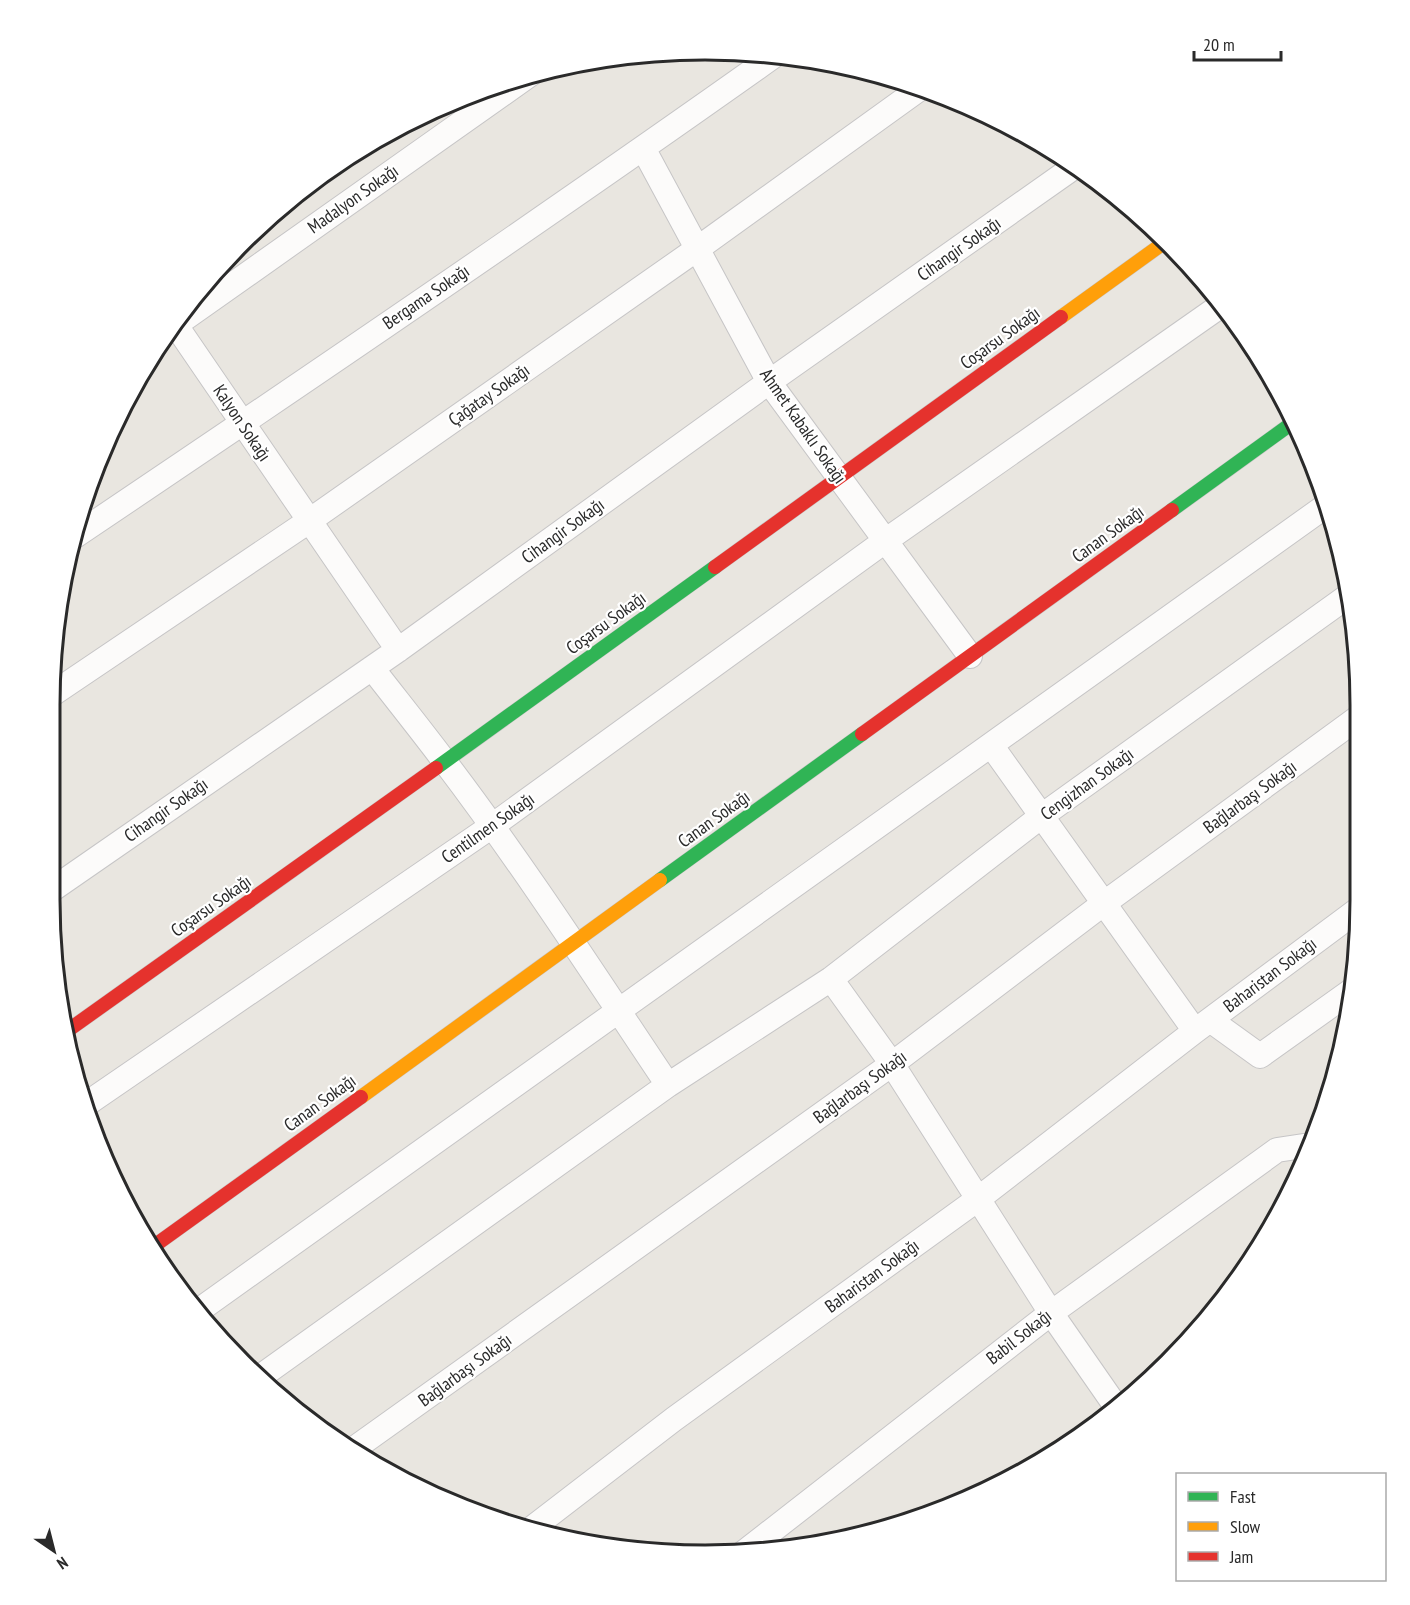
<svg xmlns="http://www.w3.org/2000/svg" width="1410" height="1605" font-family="'PT Sans Narrow',sans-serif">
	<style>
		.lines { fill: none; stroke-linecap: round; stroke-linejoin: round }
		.street-casing { stroke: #c6c5c6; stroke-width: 26 }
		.fast-casing { stroke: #c6c5c6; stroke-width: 15 }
		.slow-casing { stroke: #c6c5c6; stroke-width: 15 }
		.jam-casing { stroke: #c6c5c6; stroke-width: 15 }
		.street { stroke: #fcfbfa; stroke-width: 24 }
		.fast { stroke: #30b455; stroke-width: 14 }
		.slow { stroke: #ff9f0a; stroke-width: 14 }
		.jam { stroke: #e5322d; stroke-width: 14 }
		.labels { text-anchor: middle; stroke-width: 4.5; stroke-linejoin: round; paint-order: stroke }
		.street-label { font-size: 18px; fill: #2a2a2a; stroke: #fff }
		.rim { fill: none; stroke: #2a2a2a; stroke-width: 3 }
	</style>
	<rect width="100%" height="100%" fill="#e9e6e0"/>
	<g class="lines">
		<g class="street-casing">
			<path id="street" d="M 643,148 L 769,382 L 970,656
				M 175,324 L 398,650
				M 174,326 L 532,73
				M 75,536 C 310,378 544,219 775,55
				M 372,668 C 396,699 421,730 445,762 C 524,866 595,976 668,1085
				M 51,695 L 309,521 L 697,249 L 922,87
				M 991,745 L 1195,1031
				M 50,891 L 398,650 L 769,382 L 1074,167
				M 831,979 L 892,1064 L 1051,1313 L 1117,1408
				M 1210,1020 L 1260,1056 L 1351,991
				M 85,1105 L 492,826 L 885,541 L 1223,304
				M 198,1311 L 1327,505
				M 260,1377 L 668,1085 L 831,979 L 1043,815 L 1348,596
				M 355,1448 L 892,1064 L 1103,904 L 1359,717
				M 531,1529 L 674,1419 L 978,1199 L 1195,1031 L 1359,909
				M 742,1554 L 1051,1313 L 1277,1150 L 1310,1145"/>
		</g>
		<g class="fast-casing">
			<path id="fast" d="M 1172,510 L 1295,421
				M 436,768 L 715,567
				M 660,880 L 862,734"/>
		</g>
		<g class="slow-casing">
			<path id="slow" d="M 1061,317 L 1165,242
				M 361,1097 L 660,880"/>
		</g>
		<g class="jam-casing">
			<path id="jam" d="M 715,567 L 1061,317
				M 862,734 L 1172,510
				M 67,1031 L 436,768
				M 154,1246 L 361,1097"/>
		</g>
		<use href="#street" class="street"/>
		<use href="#fast" class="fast"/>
		<use href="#slow" class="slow"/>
		<use href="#jam" class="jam"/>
	</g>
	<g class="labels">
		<g class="street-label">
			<text transform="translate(353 199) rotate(-35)" y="6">Madalyon Sokağı</text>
			<text transform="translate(959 249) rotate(-35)" y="6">Cihangir Sokağı</text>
			<text transform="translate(426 297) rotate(-34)" y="6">Bergama Sokağı</text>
			<text transform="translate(1000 338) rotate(-36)" y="6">Coşarsu Sokağı</text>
			<text transform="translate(489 395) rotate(-35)" y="6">Çağatay Sokağı</text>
			<text transform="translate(242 423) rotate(56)" y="6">Kalyon Sokağı</text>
			<text transform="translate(803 426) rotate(55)" y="6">Ahmet Kabaklı Sokağı</text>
			<text transform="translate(563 531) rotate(-36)" y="6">Cihangir Sokağı</text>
			<text transform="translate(1108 534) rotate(-36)" y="6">Canan Sokağı</text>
			<text transform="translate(606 623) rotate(-36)" y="6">Coşarsu Sokağı</text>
			<text transform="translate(1087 784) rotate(-36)" y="6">Cengizhan Sokağı</text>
			<text transform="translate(1250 797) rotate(-36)" y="6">Bağlarbaşı Sokağı</text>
			<text transform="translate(166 810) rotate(-35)" y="6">Cihangir Sokağı</text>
			<text transform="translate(714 819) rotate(-36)" y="6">Canan Sokağı</text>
			<text transform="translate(488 828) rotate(-35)" y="6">Centilmen Sokağı</text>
			<text transform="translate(211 906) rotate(-35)" y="6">Coşarsu Sokağı</text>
			<text transform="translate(1270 975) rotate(-37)" y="6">Baharistan Sokağı</text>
			<text transform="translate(860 1087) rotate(-36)" y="6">Bağlarbaşı Sokağı</text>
			<text transform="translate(320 1103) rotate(-36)" y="6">Canan Sokağı</text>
			<text transform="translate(872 1276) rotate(-36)" y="6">Baharistan Sokağı</text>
			<text transform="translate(1019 1337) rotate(-38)" y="6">Babil Sokağı</text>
			<text transform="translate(465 1370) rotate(-36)" y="6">Bağlarbaşı Sokağı</text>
		</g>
	</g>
	<path d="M0 0H1410V1605H0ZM705 60H705A645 645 0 0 1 1350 705V900A645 645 0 0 1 705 1545H705A645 645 0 0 1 60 900V705A645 645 0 0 1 705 60Z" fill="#fff" fill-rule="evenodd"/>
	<path class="rim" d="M705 60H705A645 645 0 0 1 1350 705V900A645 645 0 0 1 705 1545H705A645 645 0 0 1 60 900V705A645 645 0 0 1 705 60Z"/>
	<rect x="1176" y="1473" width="210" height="108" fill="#ffffff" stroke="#aaaaaa" stroke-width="1.5"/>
	<rect x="1188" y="1492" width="30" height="9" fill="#30b455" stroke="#aaaaaa" stroke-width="1.5"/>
	<text x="1230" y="1503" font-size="18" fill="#2a2a2a">Fast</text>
	<rect x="1188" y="1522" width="30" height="9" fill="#ff9f0a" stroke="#aaaaaa" stroke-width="1.5"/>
	<text x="1230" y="1533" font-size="18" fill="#2a2a2a">Slow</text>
	<rect x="1188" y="1552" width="30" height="9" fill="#e5322d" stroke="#aaaaaa" stroke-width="1.5"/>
	<text x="1230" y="1563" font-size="18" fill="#2a2a2a">Jam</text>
	<g transform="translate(54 1551) rotate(145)" stroke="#ffffff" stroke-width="4.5" paint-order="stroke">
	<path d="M0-4.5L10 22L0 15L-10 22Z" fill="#2a2a2a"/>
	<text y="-9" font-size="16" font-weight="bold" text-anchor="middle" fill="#2a2a2a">N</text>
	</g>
	<path d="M1194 51v9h87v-9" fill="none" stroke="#2a2a2a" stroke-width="3"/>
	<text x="1203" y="51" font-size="18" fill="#2a2a2a" stroke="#ffffff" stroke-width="4.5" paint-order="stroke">20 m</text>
</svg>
